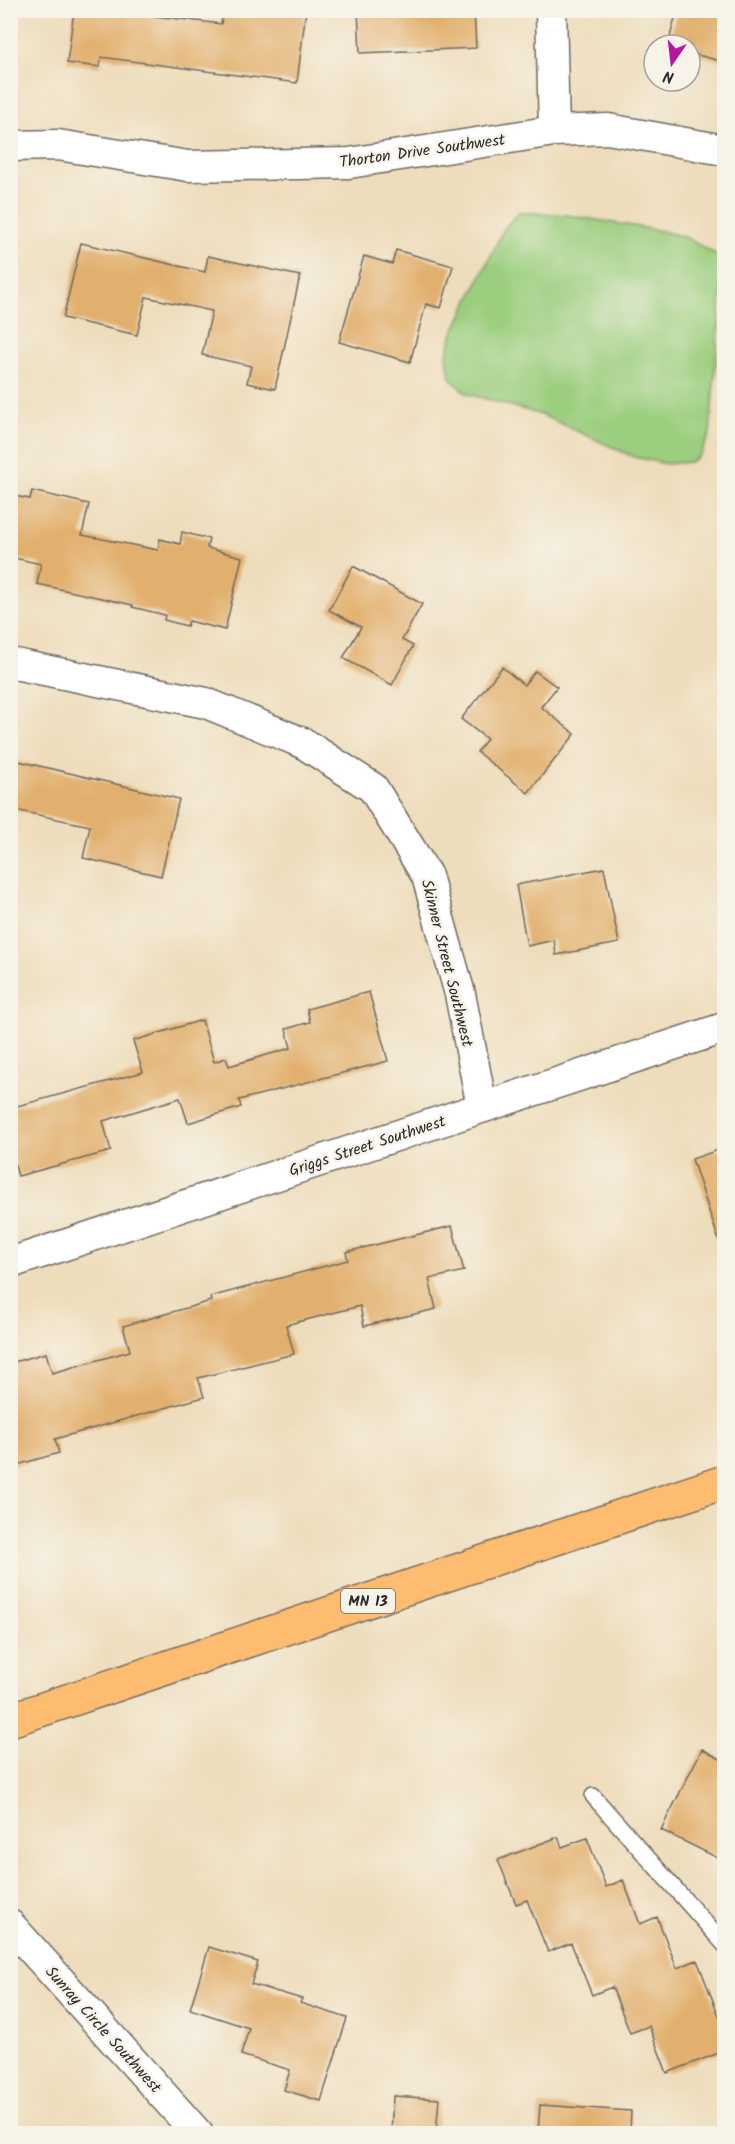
<svg xmlns="http://www.w3.org/2000/svg" width="735" height="2144" font-family="Kalam,sans-serif">
	<style>
		.green { fill: #9bce7e; stroke: #637c54; stroke-width: 1.5 }
		.building { fill: #e2b06e }
		.lines { fill: none; stroke-linecap: round; stroke-linejoin: round }
		.lane-casing { stroke: #6f695e; stroke-width: 18 }
		.street-casing { stroke: #6f695e; stroke-width: 33 }
		.primary-casing { stroke: #6f695e; stroke-width: 36 }
		.lane { stroke: #fff; stroke-width: 15 }
		.street { stroke: #fff; stroke-width: 30 }
		.primary { stroke: #fdbc6f; stroke-width: 33 }
		.labels { text-anchor: middle; stroke-width: 5; stroke-linejoin: round; paint-order: stroke }
		.shield { fill: #f7f3e8; stroke: #686764; stroke-width: 1.5 }
		.shield-label { font-size: 15px; font-weight: bold; fill: #2b2b2b }
		.street-label { font-size: 16px; fill: #2b2b2b; stroke: #f7f3e8 }
	</style>
	<rect width="100%" height="100%" fill="#f7f3e8"/>
	<filter id="ink" filterUnits="userSpaceOnUse"><feTurbulence type="fractalNoise" baseFrequency=".0167" numOctaves="2"/><feDisplacementMap in="SourceGraphic" scale="12" xChannelSelector="R" yChannelSelector="G"/><feConvolveMatrix kernelMatrix="1 2 1 2 8 2 1 2 1" color-interpolation-filters="sRGB"/></filter>
	<filter id="wash" filterUnits="userSpaceOnUse"><feTurbulence type="fractalNoise" baseFrequency=".008" numOctaves="4" result="noise"/><feDisplacementMap in="SourceGraphic" scale="24" xChannelSelector="R" yChannelSelector="G"/><feGaussianBlur stdDeviation="1.35" result="paint"/><feColorMatrix in="noise" values="0 0 0 0 0 0 0 0 0 0 0 0 0 0 0 0 0 1.4 0 .05"/><feComposite in="paint" operator="in"/></filter>
	<g filter="url(#wash)">
		<rect width="100%" height="100%" fill="#eeddbc"/>
		<path class="green" d="M 519,212 L 567,215 L 662,231 L 685,237 L 724,259 L 710,434 L 700,455 L 690,462 L 667,464 L 634,457 L 542,415 L 466,393 L 450,378 L 447,354 L 453,333 L 504,229 Z"/>
		<g id="blocks">
			<path class="building" d="M 74,10 L 147,10 L 146,15 L 221,24 L 223,10 L 306,10 L 297,83 L 101,57 L 100,67 L 67,63 Z
				M 358,10 L 474,10 L 476,48 L 360,53 Z
				M 677,10 L 724,10 L 724,62 L 690,53 L 690,45 L 668,45 Z
				M 81,243 L 205,272 L 208,256 L 300,276 L 275,389 L 247,383 L 251,366 L 202,355 L 212,311 L 146,297 L 137,335 L 63,318 Z
				M 396,250 L 453,266 L 441,308 L 426,304 L 410,362 L 339,342 L 364,256 L 392,264 Z
				M 32,491 L 89,504 L 82,535 L 158,550 L 160,539 L 180,544 L 182,532 L 209,539 L 207,548 L 242,557 L 225,630 L 189,621 L 187,626 L 164,620 L 165,615 L 132,607 L 133,605 L 37,584 L 41,564 L 10,557 L 10,495 L 30,499 Z
				M 353,566 L 422,604 L 402,640 L 413,646 L 392,685 L 343,658 L 361,627 L 329,610 Z
				M 502,667 L 524,685 L 535,671 L 557,687 L 541,707 L 575,734 L 528,793 L 477,752 L 487,739 L 461,719 Z
				M 10,759 L 179,799 L 161,876 L 83,858 L 90,826 L 10,809 Z
				M 604,868 L 619,943 L 556,955 L 554,940 L 527,946 L 516,885 Z
				M 369,992 L 388,1061 L 239,1100 L 241,1107 L 188,1123 L 180,1098 L 103,1121 L 111,1151 L 18,1176 L 10,1148 L 10,1108 L 143,1072 L 133,1041 L 202,1020 L 214,1062 L 226,1058 L 229,1066 L 291,1048 L 286,1029 L 310,1022 L 307,1009 Z
				M 724,1148 L 724,1241 L 719,1241 L 692,1159 Z
				M 452,1226 L 464,1271 L 429,1279 L 436,1309 L 364,1326 L 360,1306 L 286,1325 L 294,1354 L 198,1378 L 204,1397 L 55,1439 L 59,1453 L 10,1467 L 10,1363 L 46,1353 L 52,1373 L 130,1351 L 123,1326 L 211,1301 L 210,1297 L 348,1260 L 346,1252 Z
				M 702,1749 L 724,1761 L 724,1861 L 661,1830 Z
				M 558,1837 L 562,1847 L 587,1838 L 606,1887 L 623,1880 L 640,1924 L 657,1917 L 677,1968 L 697,1960 L 724,2029 L 724,2051 L 667,2073 L 649,2026 L 630,2033 L 612,1987 L 592,1995 L 571,1943 L 548,1952 L 527,1900 L 516,1904 L 498,1860 Z
				M 209,1947 L 258,1962 L 251,1984 L 302,1999 L 300,2003 L 347,2018 L 321,2101 L 284,2090 L 290,2070 L 241,2055 L 249,2028 L 190,2009 Z
				M 393,2096 L 439,2099 L 436,2133 L 391,2133 Z
				M 540,2105 L 631,2111 L 630,2133 L 538,2133 Z"/>
		</g>
	</g>
	<g filter="url(#ink)">
		<use href="#blocks" fill-opacity="0" stroke="#6f695e" stroke-width="1.5"/>
		<g class="lines">
			<g class="lane-casing">
				<path id="lane" d="M 593,1796 L 724,1944"/>
			</g>
			<g class="street-casing">
				<path id="street" d="M 551,10 L 554,131
					M 10,146 L 58,145 L 188,166 L 349,163 L 554,131 L 608,129 L 724,150
					M 10,663 L 206,703 L 303,743 L 373,788 L 427,876 L 460,994 L 482,1107
					M 10,1263 L 724,1028
					M 10,1925 L 198,2134"/>
			</g>
			<g class="primary-casing">
				<path id="primary" d="M 10,1720 L 724,1482"/>
			</g>
			<use href="#lane" class="lane"/>
			<use href="#street" class="street"/>
			<use href="#primary" class="primary"/>
		</g>
	</g>
	<g class="labels">
		<rect class="shield" x="341" y="1589" width="54" height="24" rx="4.5"/>
		<g class="shield-label">
			<text x="368" y="1606">MN 13</text>
		</g>
		<g class="street-label">
			<text transform="translate(422 150) rotate(-8)" y="6">Thorton Drive Southwest</text>
			<text transform="translate(448 963) rotate(76)" y="6">Skinner Street Southwest</text>
			<text transform="translate(367 1145) rotate(-18)" y="6">Griggs Street Southwest</text>
			<text transform="translate(104 2029) rotate(48)" y="6">Sunray Circle Southwest</text>
		</g>
	</g>
	<rect width="735" height="2144" fill="none" stroke="#f7f3e8" stroke-width="36"/>
	<g transform="translate(672 63) rotate(194)"><circle r="28" fill="#f7f3e8" stroke="#a5a39c" stroke-width="1.5"/>
	<path d="M0-4.5L10 22L0 15L-10 22Z" fill="#b5179e"/>
	<text y="-9" font-size="16" font-weight="bold" text-anchor="middle" fill="#2b2b2b">N</text>
	</g>
</svg>
